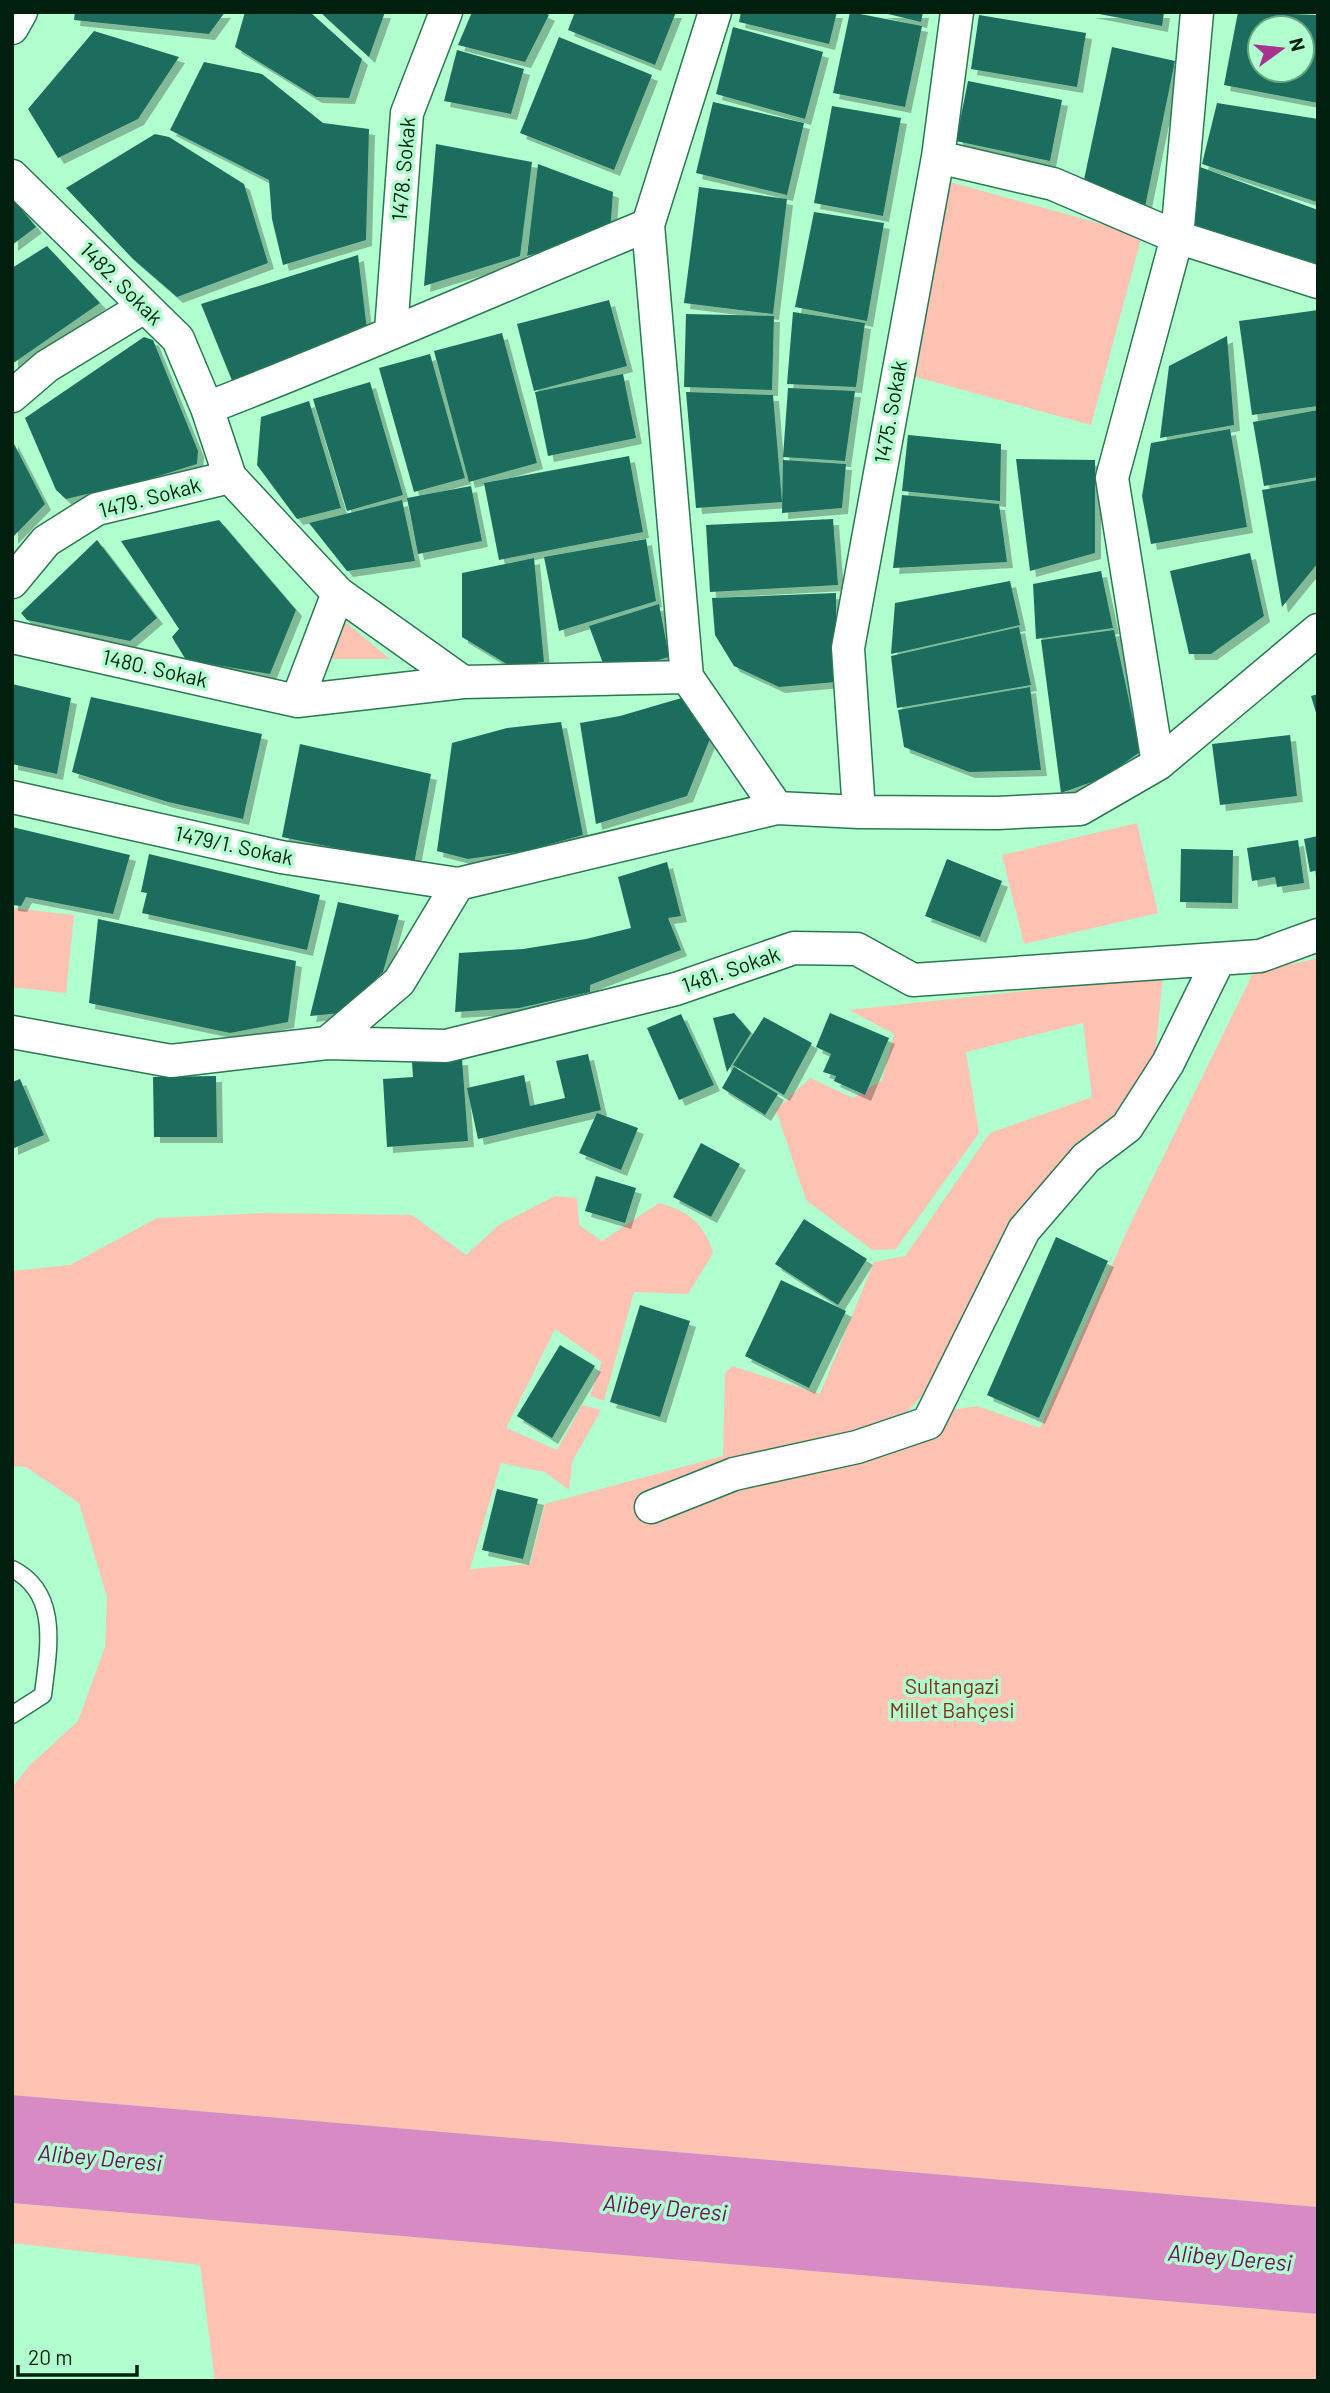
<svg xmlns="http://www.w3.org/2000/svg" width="1330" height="2393" font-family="Barlow,sans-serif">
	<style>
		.green { fill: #fdc2b1 }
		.water { fill: #d88ac4 }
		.building { fill: #1b6d5d; fill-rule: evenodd; filter: url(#shadow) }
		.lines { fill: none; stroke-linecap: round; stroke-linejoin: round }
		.lane-casing { stroke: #2a7850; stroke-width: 19 }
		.street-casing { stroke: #2a7850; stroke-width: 35 }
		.lane { stroke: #fff; stroke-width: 16 }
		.street { stroke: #fff; stroke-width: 32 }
		.labels { text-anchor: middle; stroke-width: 7; stroke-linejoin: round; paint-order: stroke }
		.street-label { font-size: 21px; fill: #001f0f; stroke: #b1fecf }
		.park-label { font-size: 21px; fill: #822f16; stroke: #b1fecf }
		.water-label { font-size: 23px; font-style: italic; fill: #6b0d5b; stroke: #b1fecf }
	</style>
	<defs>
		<filter id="shadow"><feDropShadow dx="6" dy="6" stdDeviation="0" flood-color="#0004"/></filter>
	</defs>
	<rect width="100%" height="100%" fill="#b1fecf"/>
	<path class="green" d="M 950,182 L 1142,235 L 1091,425 L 898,372 Z
		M 343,620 L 390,659 L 328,659 Z
		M 1137,823 L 1158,913 L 1024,944 L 1002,855 Z
		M 12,908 L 74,915 L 66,993 L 12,987 Z
		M 1318,958 L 1318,2207 L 12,2095 L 12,1788 L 28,1767 L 78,1721 L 105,1647 L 107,1597 L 79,1503 L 26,1467 L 12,1466 L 12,1271 L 70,1265 L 157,1218 L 265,1213 L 412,1215 L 466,1255 L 499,1225 L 555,1196 L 577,1198 L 579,1225 L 602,1241 L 659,1203 C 687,1210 705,1224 713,1253 L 688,1294 L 634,1292 L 604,1401 L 590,1396 L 602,1362 L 555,1329 L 506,1428 L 557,1450 L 582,1405 L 601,1410 L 572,1462 L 569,1490 L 545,1472 L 501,1463 L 470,1569 L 530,1564 L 545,1504 L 723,1456 L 725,1373 L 732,1366 L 820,1394 L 874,1262 L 905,1256 L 990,1133 L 1092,1097 L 1083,1023 L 966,1052 L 979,1133 L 896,1249 L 872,1250 L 806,1200 L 776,1110 L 810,1078 L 853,1098 L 882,1080 L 894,1034 L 849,1010 L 1163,976 L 1155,1056 L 1121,1122 L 1046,1188 L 1002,1234 L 971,1303 L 922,1396 L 901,1418 L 977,1406 L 1040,1428 L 1127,1231 L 1253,973 Z
		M 12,2203 L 1318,2314 L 1318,2381 L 215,2381 L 200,2265 L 12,2243 Z"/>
	<path class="water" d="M 12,2095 L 1318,2207 L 1318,2314 L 12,2203 Z"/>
	<path class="building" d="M 75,12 L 225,12 L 209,34 L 74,20 Z
		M 245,12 L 310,12 L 362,59 L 349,98 L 316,97 L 235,47 Z
		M 320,12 L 385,12 L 369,57 Z
		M 472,12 L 543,12 L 549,15 L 525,62 L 458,45 Z
		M 575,12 L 676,12 L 655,65 L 568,30 Z
		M 741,12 L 837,12 L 829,44 L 739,22 Z
		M 850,12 L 922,26 L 905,107 L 833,93 Z
		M 880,12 L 923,12 L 921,22 Z
		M 1089,12 L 1164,12 L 1162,26 Z
		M 1238,12 L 1318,15 L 1318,103 L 1224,85 ZM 1260,28 L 1302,28 L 1302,70 L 1260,70 Z
		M 979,15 L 1086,33 L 1077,87 L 971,69 Z
		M 733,27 L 823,52 L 805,119 L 716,94 Z
		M 94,31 L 179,57 L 138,119 L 58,158 L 28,109 Z
		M 559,37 L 652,75 L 614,170 L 520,133 Z
		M 1112,47 L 1175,61 L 1145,207 L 1081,194 Z
		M 457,50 L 524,69 L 511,114 L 444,101 Z
		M 204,62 L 262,74 L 323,123 L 369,129 L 366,240 L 283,265 L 272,219 L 269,180 L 170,130 Z
		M 968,81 L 1062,100 L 1050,161 L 956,141 Z
		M 713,102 L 804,123 L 787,195 L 696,173 Z
		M 1217,103 L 1318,119 L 1317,202 L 1202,164 Z
		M 832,106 L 901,118 L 883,216 L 814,203 Z
		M 155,134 L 169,137 L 244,184 L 268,263 L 177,297 L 132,258 L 66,188 Z
		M 436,144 L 532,162 L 520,256 L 424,286 Z
		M 538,164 L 613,192 L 610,233 L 527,256 Z
		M 1200,167 L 1318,210 L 1318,277 L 1192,231 Z
		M 699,187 L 787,199 L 773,314 L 684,303 Z
		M 12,198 L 36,227 L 12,245 Z
		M 814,212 L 884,223 L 867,321 L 795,307 Z
		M 47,246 L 100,303 L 12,364 L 12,268 Z
		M 358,255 L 367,330 L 233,383 L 201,304 Z
		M 609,300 L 627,366 L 534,391 L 517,324 Z
		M 1318,310 L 1318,406 L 1252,415 L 1239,321 Z
		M 793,312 L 865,323 L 856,387 L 787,384 Z
		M 686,314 L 774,316 L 772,390 L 684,387 Z
		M 502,333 L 537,463 L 469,482 L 434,351 Z
		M 1227,336 L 1234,425 L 1160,438 L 1169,366 Z
		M 144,337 L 153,340 L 198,451 L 197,464 L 146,480 L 66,499 L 56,490 L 25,418 Z
		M 430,354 L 465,478 L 414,492 L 379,368 Z
		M 623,374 L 636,438 L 548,456 L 535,392 Z
		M 370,382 L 403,495 L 347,511 L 313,399 Z
		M 788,388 L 855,391 L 845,461 L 783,457 Z
		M 686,392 L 773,395 L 782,502 L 696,508 Z
		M 309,401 L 341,508 L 297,519 L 257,465 L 261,417 Z
		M 1318,410 L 1318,477 L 1264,486 L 1253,422 Z
		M 1230,429 L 1247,527 L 1151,544 L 1142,496 L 1151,443 Z
		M 908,435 L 1001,444 L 1000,501 L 902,491 Z
		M 12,440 L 45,504 L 12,538 Z
		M 629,456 L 643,532 L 499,560 L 484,483 Z
		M 1016,459 L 1095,460 L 1095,553 L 1030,571 Z
		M 783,460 L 846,464 L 842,508 L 782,513 Z
		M 1318,480 L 1318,563 L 1282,607 L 1262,490 Z
		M 471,486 L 482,541 L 418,554 L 407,498 Z
		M 902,495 L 999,504 L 1007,562 L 893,568 Z
		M 402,500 L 415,561 L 347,571 L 309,523 Z
		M 833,519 L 838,585 L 710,592 L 706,525 Z
		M 219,520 L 296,610 L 270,674 L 186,660 L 172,637 L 179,629 L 121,541 Z
		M 646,539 L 656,601 L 559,631 L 544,557 Z
		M 97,540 L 157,618 L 130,641 L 27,620 L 21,613 Z
		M 1250,553 L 1264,616 L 1211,654 L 1189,654 L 1170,571 Z
		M 534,558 L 544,662 L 510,666 L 462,637 L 462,573 Z
		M 1101,571 L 1113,628 L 1036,639 L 1033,584 Z
		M 1010,581 L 1020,625 L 891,654 L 895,603 Z
		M 836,593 L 836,682 L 779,687 L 734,666 L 715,635 L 712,598 Z
		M 659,604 L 669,657 L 607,674 L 589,626 Z
		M 1019,627 L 1031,685 L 897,708 L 891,656 Z
		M 1114,630 L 1140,752 L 1103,778 L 1061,793 L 1041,640 Z
		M 12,684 L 71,698 L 57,774 L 12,764 Z
		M 1030,687 L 1041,770 L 969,772 L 904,747 L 898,710 Z
		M 1318,694 L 1318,716 L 1317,716 L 1311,696 Z
		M 91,697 L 262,734 L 243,819 L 168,802 L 72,772 Z
		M 685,697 L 712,734 L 687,796 L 596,824 L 580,723 L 620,716 Z
		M 561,722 L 583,835 L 525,851 L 468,859 L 437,851 L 452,743 L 507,728 Z
		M 1290,735 L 1297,796 L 1220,805 L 1212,744 Z
		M 300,744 L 431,774 L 414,864 L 282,837 Z
		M 12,827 L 130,855 L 113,914 L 26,897 L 21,906 L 12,905 Z
		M 1318,836 L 1318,870 L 1310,872 L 1304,839 Z
		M 1298,840 L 1304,883 L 1277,887 L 1275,877 L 1252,881 L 1247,848 Z
		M 1181,849 L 1233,850 L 1232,903 L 1180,902 Z
		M 149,854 L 320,895 L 307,950 L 142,913 L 147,893 L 141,892 Z
		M 947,859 L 1002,881 L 980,937 L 925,916 Z
		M 667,862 L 681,916 L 668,918 L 681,950 L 590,985 L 590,992 L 519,1008 L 455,1012 L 459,953 L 523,949 L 586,939 L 631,928 L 618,877 Z
		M 338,902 L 399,915 L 383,972 L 341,1013 L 310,1016 Z
		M 98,919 L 296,961 L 288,1022 L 230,1033 L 89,1003 Z
		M 734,1013 L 751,1033 L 727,1072 L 713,1018 Z
		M 830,1013 L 889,1038 L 865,1095 L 834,1081 L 836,1076 L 823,1072 L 831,1054 L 816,1047 Z
		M 681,1014 L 714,1085 L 679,1100 L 647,1028 Z
		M 764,1017 L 812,1043 L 784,1095 L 733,1065 Z
		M 588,1054 L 601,1110 L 478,1139 L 467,1088 L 524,1075 L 530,1106 L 565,1098 L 556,1061 Z
		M 462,1059 L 468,1141 L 387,1147 L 383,1079 L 413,1077 L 412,1062 Z
		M 734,1067 L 778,1094 L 765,1115 L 722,1088 Z
		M 216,1076 L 217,1137 L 154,1137 L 153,1077 Z
		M 20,1079 L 44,1135 L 12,1149 L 12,1082 Z
		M 597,1113 L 638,1128 L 621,1170 L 579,1153 Z
		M 701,1143 L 740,1164 L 711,1217 L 673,1197 Z
		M 596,1176 L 636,1188 L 625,1223 L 585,1211 Z
		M 804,1219 L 867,1259 L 838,1305 L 775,1264 Z
		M 1056,1237 L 1108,1261 L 1039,1418 L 987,1395 Z
		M 781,1280 L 846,1311 L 809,1388 L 745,1356 Z
		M 640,1305 L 690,1321 L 660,1417 L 610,1402 Z
		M 560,1345 L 595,1366 L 552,1438 L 517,1416 Z
		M 497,1489 L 538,1499 L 523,1559 L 482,1550 Z"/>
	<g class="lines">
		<g class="lane-casing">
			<path id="lane" d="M 12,1569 C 61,1593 48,1651 43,1695 L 12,1715"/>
		</g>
		<g class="street-casing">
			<path id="street" d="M 715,12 L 648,225 L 687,677 L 777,808
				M 12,28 L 21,12
				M 938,157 L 1053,184 L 1177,237 L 1318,282
				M 12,176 L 178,339 L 207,408
				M 648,225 C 501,286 355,351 207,408 L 230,477 L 338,593 L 463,682 L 687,677
				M 391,331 L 407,113 L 446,12
				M 12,396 L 47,366 L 144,307
				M 12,582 L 46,541 L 97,509 L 230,477
				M 12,637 L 297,701 L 338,593
				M 297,701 L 463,682
				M 1158,764 L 1112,478 L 1177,237 L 1197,12
				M 12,797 L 281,857 L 458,884
				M 859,812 L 848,648 L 938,157 L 957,12
				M 12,1032 L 171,1061 L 327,1043 L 399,982 L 458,884 L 777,808 L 859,812 L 997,813 L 1080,809 L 1158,764 L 1318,630
				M 327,1043 L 446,1046 L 676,989 L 794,948 L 857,949 L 913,980 L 1260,956 L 1318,935
				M 651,1507 L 734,1474 L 857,1447 L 928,1423 L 1024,1230 L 1086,1158 L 1127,1127 L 1168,1063 L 1219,959"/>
		</g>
		<use href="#lane" class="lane"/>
		<use href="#street" class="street"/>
	</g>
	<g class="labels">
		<g class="street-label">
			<text transform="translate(404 169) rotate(-85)" y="7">1478. Sokak</text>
			<text transform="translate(121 284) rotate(45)" y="7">1482. Sokak</text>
			<text transform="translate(891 412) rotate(-80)" y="7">1475. Sokak</text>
			<text transform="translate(150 498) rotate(-15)" y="7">1479. Sokak</text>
			<text transform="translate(155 669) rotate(13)" y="7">1480. Sokak</text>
			<text transform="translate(234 846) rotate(12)" y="7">1479/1. Sokak</text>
			<text transform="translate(731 970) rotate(-19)" y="7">1481. Sokak</text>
		</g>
		<g class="park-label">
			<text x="952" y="1694">Sultangazi<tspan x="952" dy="24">Millet Bahçesi</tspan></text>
		</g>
		<g class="water-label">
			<text transform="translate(100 2158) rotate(5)" y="8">Alibey Deresi</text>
			<text transform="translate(665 2208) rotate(5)" y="8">Alibey Deresi</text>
			<text transform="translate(1230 2258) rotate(5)" y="8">Alibey Deresi</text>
		</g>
	</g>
	<rect width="1330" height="2393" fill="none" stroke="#001f0f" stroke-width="28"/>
	<g transform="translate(1281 49) rotate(75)"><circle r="33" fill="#b1fecf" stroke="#6aa582" stroke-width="2"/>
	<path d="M0-5L12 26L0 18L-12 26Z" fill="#a6338e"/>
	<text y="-10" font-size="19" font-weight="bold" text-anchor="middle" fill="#001f0f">N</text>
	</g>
	<path d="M18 2365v10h119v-10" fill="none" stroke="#001f0f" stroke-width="3.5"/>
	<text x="28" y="2365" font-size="21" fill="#001f0f" stroke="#b1fecf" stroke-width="5" paint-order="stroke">20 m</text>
</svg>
